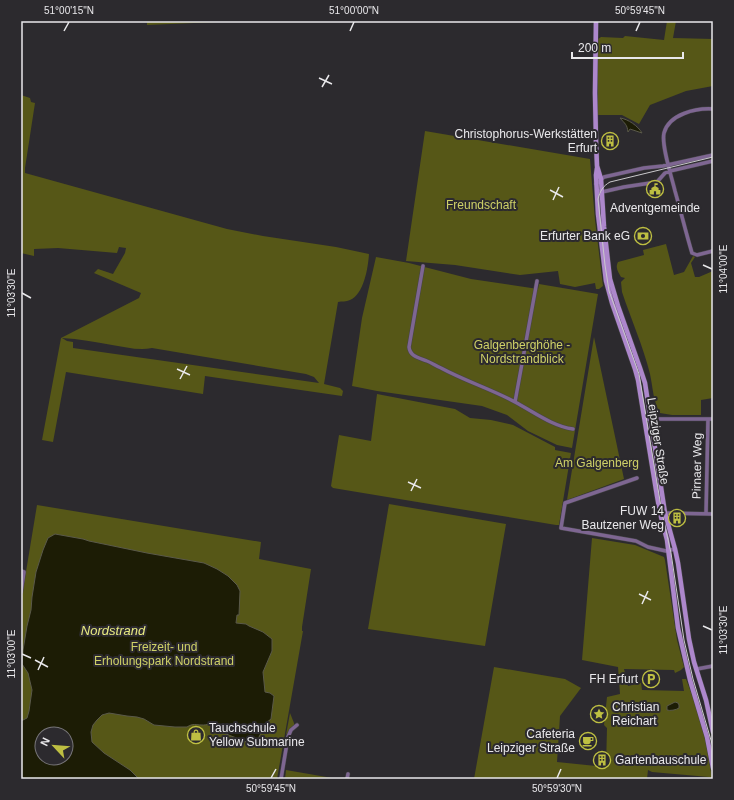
<svg xmlns="http://www.w3.org/2000/svg" width="734" height="800" font-family="Arial,sans-serif">
	<style>
		.green { fill: #565717; fill-rule: evenodd }
		.water { fill: #1c1c05; stroke: #5a594a; fill-rule: evenodd }
		.lines { fill: none; stroke-linecap: round; stroke-linejoin: round }
		.street-casing { stroke: #464548; stroke-width: 4.5 }
		.secondary-casing { stroke: #464548; stroke-width: 5.5 }
		.street { stroke: #7e6692; stroke-width: 3.5 }
		.secondary { stroke: #ad87cc; stroke-width: 4.5 }
		.tram { stroke: #cac9cc; stroke-width: 1 }
		.ticks { fill: none; stroke: #e9e8eb; stroke-width: 1.5 }
		.labels { text-anchor: middle; stroke-width: 4; stroke-linejoin: round; paint-order: stroke }
		.poi-label { font-size: 12px; fill: #e9e8eb; stroke: #2c2a2e; text-anchor: end }
		.park-label { font-size: 12px; fill: #cfd167; stroke: #2c2a2e }
		.street-label { font-size: 12px; fill: #e9e8eb; stroke: #2c2a2e }
		.water-label { font-size: 13px; font-style: italic; fill: #e8ea80; stroke: #2c2a2e }
		.neatline { fill: none; stroke: #e9e8eb; stroke-width: 1.5 }
		.ticks-label { font-size: 10px; text-anchor: middle; fill: #e9e8eb }
	</style>
	<rect width="100%" height="100%" fill="#2c2a2e"/>
	<path class="green" d="M 148,21 L 241,21 L 147,25 L 147,23 Z
		M 667,21 L 676,21 L 673,38 L 713,39 L 713,86 L 686,91 L 650,105 L 639,124 L 622,115 L 598,115 L 598,39 L 601,37 L 623,38 L 625,36 L 664,40 Z
		M 21,95 L 30,98 L 31,102 L 35,103 L 25,168 L 25,173 L 227,229 L 263,236 L 336,247 L 369,254 C 368,268 364,294 350,300 C 346,302 342,301 338,302 L 324,384 L 340,388 L 343,391 L 342,396 L 205,376 L 203,394 L 66,372 L 53,442 L 42,440 L 61,338 L 139,298 L 141,293 L 94,273 L 98,269 L 113,274 L 125,253 L 126,248 L 119,247 L 117,253 L 58,248 L 34,249 L 34,256 L 21,253 ZM 62,338 C 79,339 95,342 112,345 C 125,347 139,351 152,348 L 306,374 L 314,377 L 319,383 L 73,348 L 73,342 L 67,341 Z
		M 425,131 L 590,159 L 595,220 L 603,286 L 599,289 L 596,289 L 595,283 L 575,287 L 560,284 L 558,271 L 520,275 L 455,265 L 406,261 Z
		M 666,244 L 674,275 L 684,272 L 693,256 L 695,257 L 691,263 L 695,277 L 699,277 L 713,271 L 713,398 L 701,400 L 701,415 L 672,415 L 660,413 C 653,401 653,388 650,374 C 643,346 631,319 622,292 L 621,282 L 625,278 L 621,277 C 618,272 615,268 618,262 L 644,255 L 643,250 Z
		M 376,257 L 409,263 L 471,279 L 538,289 L 539,284 L 598,294 L 572,448 L 557,445 L 528,431 L 507,415 L 482,406 L 377,391 L 352,386 L 362,318 Z
		M 594,337 L 624,479 L 567,500 Z
		M 377,394 L 455,409 L 470,418 L 491,420 L 513,425 L 555,447 L 555,450 L 571,453 L 559,525 L 556,525 L 333,488 L 331,486 L 339,435 L 371,441 Z
		M 389,504 L 506,524 L 485,646 L 368,629 Z
		M 37,505 L 261,542 L 259,559 L 311,569 L 302,627 L 302,631 L 303,631 L 277,779 L 21,779 L 21,602 ZM 42,734 L 66,734 L 66,758 L 42,758 Z
		M 592,538 L 635,545 L 664,557 L 665,560 L 677,640 L 684,667 L 681,670 L 675,673 L 674,670 L 624,669 L 628,686 L 641,683 L 642,690 L 684,691 L 682,679 L 686,679 L 694,700 L 706,742 L 712,778 L 709,777 L 652,772 L 648,770 L 647,779 L 474,779 L 494,667 L 565,679 L 581,688 L 560,716 L 557,762 L 606,767 L 607,728 L 604,725 L 607,697 L 620,694 L 618,667 L 582,660 Z
		M 290,713 L 294,723 L 294,725 L 286,735 Z
		M 286,770 L 338,779 L 285,779 Z"/>
	<path class="water" d="M 620,118 C 628,119 638,126 642,133 L 630,129 L 628,132 C 627,124 625,124 620,118 Z
		M 55,534 L 83,539 L 89,541 L 147,553 L 204,563 L 217,569 L 228,576 L 237,585 L 240,591 L 239,615 L 237,615 L 236,623 L 246,624 L 249,626 L 263,632 L 272,639 L 272,651 L 263,672 L 265,692 L 270,693 L 274,696 L 271,719 L 266,723 L 258,739 L 249,743 L 211,728 L 211,727 L 209,724 C 206,725 204,725 202,725 C 196,725 193,723 187,727 L 175,727 L 154,725 L 144,719 L 137,717 L 127,716 L 109,713 L 102,715 L 97,720 L 93,725 L 91,732 L 92,742 L 104,753 L 130,770 L 139,779 L 21,779 L 21,721 L 27,718 L 29,711 L 32,690 L 28,673 L 22,664 L 23,650 L 27,626 L 31,610 L 32,597 L 36,572 L 43,550 L 48,538 ZM 42,734 L 66,734 L 66,758 L 42,758 Z
		M 675,702 L 678,703 L 679,705 L 679,708 C 676,710 670,711 667,710 L 667,706 Z"/>
	<g class="lines">
		<g class="street-casing">
			<path id="street" d="M 713,109 C 696,108 669,114 664,133 C 661,145 672,178 675,191 C 681,212 686,233 692,253 L 697,255 L 713,251
				M 596,184 L 604,177 L 644,168 L 663,166 L 713,155
				M 600,191 L 602,192 L 624,187 L 657,182 L 665,173 L 670,171 L 713,161
				M 423,266 L 409,347 C 410,357 420,358 427,361 C 432,363 436,366 441,368 C 465,381 491,389 515,402 C 534,412 552,426 573,429
				M 515,402 L 537,281
				M 645,419 L 713,419
				M 637,478 L 565,503 L 561,528 L 636,541 L 648,547 L 666,551 L 675,549
				M 663,513 L 713,514
				M 706,514 L 708,419
				M 21,571 L 24,572 L 21,592
				M 697,669 L 713,666
				M 281,779 L 288,737 L 291,730 L 297,725
				M 347,779 L 348,774"/>
		</g>
		<g class="secondary-casing">
			<path id="secondary" d="M 596,21 L 595,93 L 596,141 L 597,166 L 601,179 L 604,227 L 610,279 L 618,306 L 640,368 L 645,383 L 665,513 L 675,549 L 678,563 L 689,639 L 694,662 L 706,700 L 713,732
				M 597,168 L 596,175 L 598,214 L 606,281 L 612,303 L 635,369 L 638,380 L 657,496 L 660,513 L 667,540 L 678,628 L 690,680 L 707,737 L 713,768"/>
		</g>
		<use href="#street" class="street"/>
		<use href="#secondary" class="secondary"/>
		<path class="tram" d="M 713,157 L 610,182 C 603,186 600,191 598,199 L 605,265 L 609,291 L 639,374 L 662,513 L 671,553 L 684,640 L 693,679 L 713,747"/>
	</g>
	<path class="ticks" d="M 64,31 L 69,22M 350,31 L 354,22M 636,31 L 640,22M 319,78 L 332,84M 322,87 L 329,75M 550,190 L 563,197M 553,200 L 559,187M 703,265 L 712,269M 22,293 L 31,298M 177,369 L 190,375M 180,379 L 187,366M 408,482 L 421,488M 411,491 L 417,479M 639,594 L 651,600M 642,604 L 648,591M 703,626 L 712,630M 22,654 L 31,658M 35,660 L 48,667M 38,670 L 44,657M 271,778 L 276,769M 557,778 L 561,769"/>
	<defs>
		<g id="building-ring" transform="scale(0.9)"><circle r="9.5" fill="#2c2a2e" stroke="#bebf42" stroke-width="1.5"/><path d="M-4-6H4V6H1V3H-1V6H-4ZM-2.5-4.3h1.7v1.8h-1.7ZM.8-4.3h1.7v1.8H.8ZM-2.5-1h1.7V.8h-1.7ZM.8-1h1.7V.8H.8Z" fill="#bebf42"/></g>
		<g id="civic-ring" transform="scale(0.9)"><circle r="9.5" fill="#2c2a2e" stroke="#bebf42" stroke-width="1.5"/><path d="M-.6-6.5H3V-4.5H.6V-3L4-1V1h2V6H-6V1h2V-1L-.6-3ZM-1.2 2.5V6h2.4V2.5Z" fill="#bebf42"/></g>
		<g id="bank-ring" transform="scale(0.9)"><circle r="9.5" fill="#2c2a2e" stroke="#bebf42" stroke-width="1.5"/><path d="M-6-4H6V4H-6ZM0-2.3a2.3 2.3 0 1 0 0 4.6a2.3 2.3 0 1 0 0-4.6Z" fill="#bebf42"/></g>
		<g id="parking-ring" transform="scale(0.9)"><circle r="9.5" fill="#2c2a2e" stroke="#bebf42" stroke-width="1.5"/><path d="M-3.5-5.5H1a3.5 3.5 0 0 1 0 7H-1V5.5H-3.5ZM-1-3.4V-.6H.8a1.4 1.4 0 0 0 0-2.8Z" fill="#bebf42"/></g>
		<g id="sight-ring" transform="scale(0.9)"><circle r="9.5" fill="#2c2a2e" stroke="#bebf42" stroke-width="1.5"/><path d="M0-6L1.8-2.2L6-1.7L2.9 1.2L3.7 5.4L0 3.3L-3.7 5.4L-2.9 1.2L-6-1.7L-1.8-2.2Z" fill="#bebf42"/></g>
		<g id="shop-ring" transform="scale(0.9)"><circle r="9.5" fill="#2c2a2e" stroke="#bebf42" stroke-width="1.5"/><path d="M-5-2.5h2.3a2.7 3.5 0 0 1 5.4 0H5L5.5 6h-11ZM-1.5-2.5h3a1.5 2.3 0 0 0-3 0Z" fill="#bebf42"/></g>
		<g id="cafe-ring" transform="scale(0.9)"><circle r="9.5" fill="#2c2a2e" stroke="#bebf42" stroke-width="1.5"/><path d="M-5.5-4.5H6V0H3Q3 3.5 0 3.5H-2.5Q-5.5 3.5-5.5 0ZM3-3.2v2h1.7v-2ZM-6 4.5H4V6H-6Z" fill="#bebf42"/></g>
	</defs>
	<g fill-rule="evenodd">
		<use href="#building-ring" x="610" y="141"/>
		<use href="#civic-ring" x="655" y="189"/>
		<use href="#bank-ring" x="643" y="236"/>
		<use href="#building-ring" x="677" y="518"/>
		<use href="#parking-ring" x="651" y="679"/>
		<use href="#sight-ring" x="599" y="714"/>
		<use href="#shop-ring" x="196" y="735"/>
		<use href="#cafe-ring" x="588" y="741"/>
		<use href="#building-ring" x="602" y="760"/>
	</g>
	<g class="labels">
		<g class="poi-label">
			<text x="597" y="138">Christophorus-Werkstätten<tspan x="597" dy="14">Erfurt</tspan></text>
			<text x="655" y="212" text-anchor="middle">Adventgemeinde</text>
			<text x="630" y="240">Erfurter Bank eG</text>
			<text x="664" y="515">FUW 14<tspan x="664" dy="14">Bautzener Weg</tspan></text>
			<text x="638" y="683">FH Erfurt</text>
			<text x="612" y="711" text-anchor="start">Christian<tspan x="612" dy="14">Reichart</tspan></text>
			<text x="209" y="732" text-anchor="start">Tauchschule<tspan x="209" dy="14">Yellow Submarine</tspan></text>
			<text x="575" y="738">Cafeteria<tspan x="575" dy="14">Leipziger Straße</tspan></text>
			<text x="615" y="764" text-anchor="start">Gartenbauschule</text>
		</g>
		<g class="park-label">
			<text x="481" y="209">Freundschaft</text>
			<text x="522" y="349">Galgenberghöhe -<tspan x="522" dy="14">Nordstrandblick</tspan></text>
			<text x="597" y="467">Am Galgenberg</text>
			<text x="164" y="651">Freizeit- und<tspan x="164" dy="14">Erholungspark Nordstrand</tspan></text>
		</g>
		<g class="street-label">
			<text transform="translate(658 441) rotate(81)" y="4">Leipziger Straße</text>
			<text transform="translate(697 466) rotate(-89)" y="4">Pirnaer Weg</text>
		</g>
		<g class="water-label">
			<text x="113" y="635">Nordstrand</text>
		</g>
	</g>
	<rect width="734" height="800" fill="none" stroke="#2c2a2e" stroke-width="44"/>
	<g transform="translate(54 746) rotate(296)"><circle r="19" fill="#2c2a2e" stroke="#78767a"/>
	<path d="M0-3L7 15L0 10L-7 15Z" fill="#bebf42"/>
	<text y="-6" font-size="11" font-weight="bold" text-anchor="middle" fill="#e9e8eb">N</text>
	</g>
	<path d="M572 52v6h111v-6" fill="none" stroke="#e9e8eb" stroke-width="2"/>
	<text x="578" y="52" font-size="12" fill="#e9e8eb" stroke="#2c2a2e" stroke-width="3" paint-order="stroke">200 m</text>
	<rect x="22" y="22" width="690" height="756" class="neatline"/>
	<g class="ticks-label">
		<text x="69" y="14">51°00'15"N</text>
		<text x="354" y="14">51°00'00"N</text>
		<text x="640" y="14">50°59'45"N</text>
		<text transform="translate(723 269) rotate(-90)" y="4">11°04'00"E</text>
		<text transform="translate(11 293) rotate(-90)" y="4">11°03'30"E</text>
		<text transform="translate(723 630) rotate(-90)" y="4">11°03'30"E</text>
		<text transform="translate(11 654) rotate(-90)" y="4">11°03'00"E</text>
		<text x="271" y="792">50°59'45"N</text>
		<text x="557" y="792">50°59'30"N</text>
	</g>
</svg>
